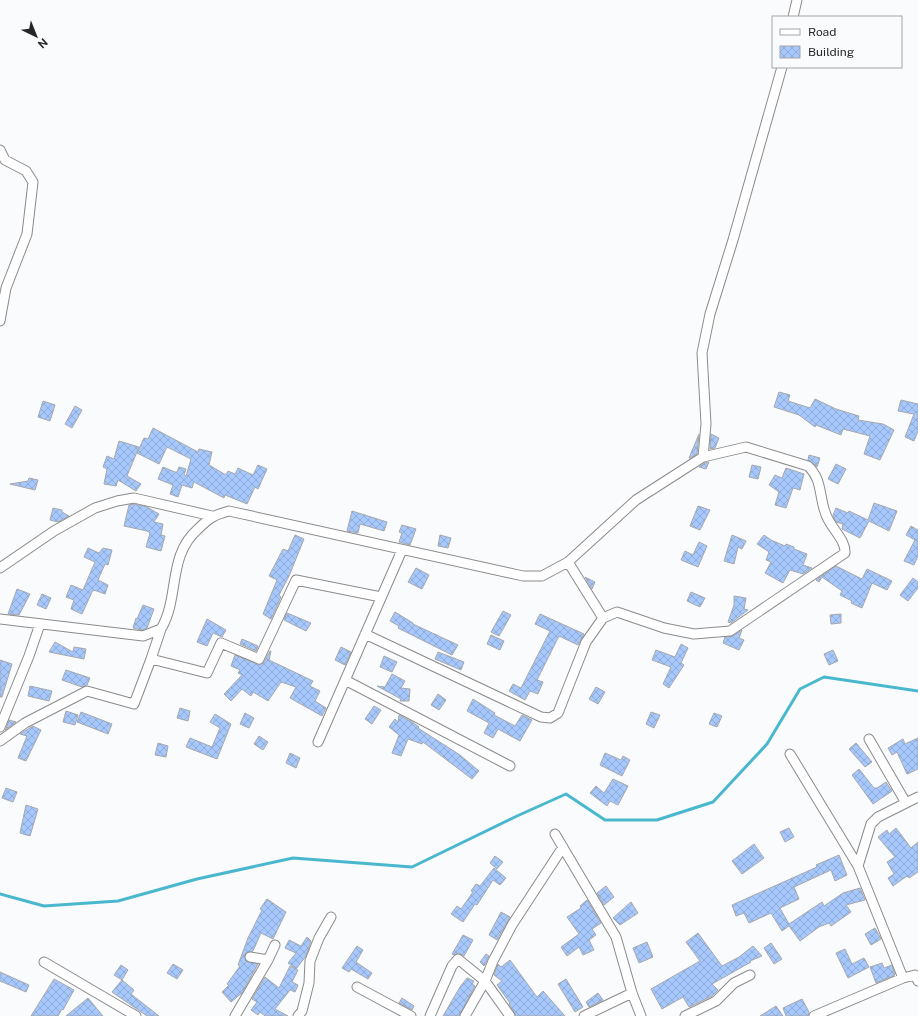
<svg xmlns="http://www.w3.org/2000/svg" width="918" height="1016" font-family="'Public Sans',sans-serif">
	<style>
		.lines { fill: none; stroke-linecap: round; stroke-linejoin: round }
		.stream { stroke: #49b8ce; stroke-width: 3 }
		.building { fill: url(#building-cross-hatch); stroke: #a7a8a9 }
		.minor-casing { stroke: #8b8b8d; stroke-width: 11 }
		.minor { stroke: #fff; stroke-width: 9 }
	</style>
	<defs>
		<pattern id="building-cross-hatch" width="8" height="8" patternUnits="userSpaceOnUse"><rect width="8" height="8" fill="#a6c8fd"/><path d="M0 0l8 8M0 8l8-8" fill="none" stroke="#8facd9"/></pattern>
	</defs>
	<rect width="100%" height="100%" fill="#fafbfd"/>
	<g class="lines">
		<path class="stream" d="M 0,894 L 44,906 L 118,901 L 197,879 L 293,858 L 412,867 L 517,816 L 566,794 L 605,820 L 657,820 L 713,802 L 767,744 L 800,689 L 824,677 L 918,691"/>
	</g>
	<path class="building" d="M 779,392 L 790,395 L 788,401 L 810,408 L 815,399 L 836,409 L 859,416 L 858,420 L 883,424 L 894,430 L 880,460 L 864,454 L 870,436 L 843,429 L 841,435 L 816,425 L 815,427 L 799,415 L 774,407 Z
		M 901,400 L 918,404 L 918,431 L 914,441 L 905,437 L 914,414 L 898,411 Z
		M 43,401 L 55,405 L 50,421 L 38,417 Z
		M 75,406 L 82,410 L 72,428 L 65,424 Z
		M 153,428 L 198,452 L 199,449 L 212,452 L 209,465 L 226,475 L 228,471 L 235,474 L 238,468 L 253,475 L 258,465 L 267,469 L 258,489 L 255,487 L 247,504 L 225,495 L 224,498 L 194,482 L 192,488 L 182,485 L 178,497 L 170,494 L 173,485 L 158,479 L 163,467 L 175,472 L 177,472 L 179,467 L 186,469 L 184,475 L 186,476 L 191,459 L 167,447 L 159,464 L 137,453 L 144,438 L 148,439 Z
		M 699,434 L 697,454 L 690,458 L 689,458 Z
		M 711,434 L 719,438 L 715,448 L 710,449 Z
		M 119,441 L 139,447 L 127,476 L 141,484 L 136,491 L 118,480 L 116,486 L 104,484 L 107,469 L 103,467 L 107,456 L 114,459 Z
		M 809,455 L 820,458 L 817,467 L 808,460 Z
		M 709,462 L 706,469 L 699,467 L 705,463 Z
		M 836,464 L 846,469 L 838,484 L 828,479 Z
		M 752,465 L 761,467 L 758,479 L 749,477 Z
		M 786,468 L 804,474 L 800,490 L 793,488 L 786,508 L 775,505 L 779,492 L 769,485 L 775,475 L 782,478 Z
		M 29,478 L 38,480 L 35,490 L 10,484 L 28,481 Z
		M 874,503 L 897,511 L 889,531 L 869,521 L 860,538 L 842,529 L 843,524 L 836,522 L 833,515 L 836,508 L 848,513 L 849,511 L 868,520 Z
		M 134,504 L 147,507 L 159,514 L 154,522 L 163,524 L 161,535 L 165,536 L 161,551 L 146,547 L 150,533 L 147,531 L 124,526 L 129,505 Z
		M 698,506 L 710,510 L 700,530 L 690,526 Z
		M 53,508 L 62,510 L 62,512 L 69,516 L 58,522 L 50,520 Z
		M 352,511 L 387,522 L 384,531 L 360,524 L 358,533 L 347,531 Z
		M 402,525 L 416,529 L 410,545 L 399,542 L 402,533 L 399,532 Z
		M 911,526 L 918,530 L 918,556 L 914,565 L 904,561 L 915,540 L 906,535 Z
		M 295,535 L 304,539 L 289,576 L 279,595 L 281,597 L 271,619 L 263,614 L 277,580 L 269,576 L 283,549 L 288,551 Z
		M 440,535 L 451,538 L 448,548 L 438,546 Z
		M 732,535 L 746,541 L 742,549 L 738,547 L 734,564 L 724,561 Z
		M 764,535 L 771,540 L 785,546 L 786,544 L 794,547 L 794,549 L 807,554 L 803,565 L 812,568 L 803,574 L 790,570 L 783,583 L 765,573 L 771,562 L 766,560 L 769,552 L 757,544 Z
		M 699,542 L 707,546 L 698,567 L 681,560 L 685,551 L 693,555 Z
		M 88,548 L 99,553 L 103,548 L 112,550 L 108,565 L 105,564 L 98,580 L 108,585 L 105,594 L 94,590 L 92,592 L 82,614 L 71,609 L 74,600 L 66,597 L 71,585 L 83,590 L 95,562 L 84,557 Z
		M 836,566 L 862,579 L 867,569 L 892,581 L 887,590 L 872,583 L 862,608 L 851,603 L 852,601 L 840,595 L 842,591 L 822,577 L 819,582 L 816,580 Z
		M 416,568 L 429,575 L 422,589 L 408,582 Z
		M 585,577 L 595,582 L 592,589 Z
		M 913,578 L 918,582 L 918,588 L 908,601 L 900,595 Z
		M 17,589 L 30,594 L 19,615 L 8,614 Z
		M 691,592 L 705,598 L 700,607 L 687,601 Z
		M 42,594 L 51,598 L 46,609 L 37,605 Z
		M 734,596 L 746,598 L 744,609 L 748,610 L 731,623 L 728,622 L 734,605 Z
		M 143,605 L 154,609 L 147,628 L 142,630 L 133,628 L 136,618 L 137,619 Z
		M 503,611 L 511,615 L 499,636 L 491,632 Z
		M 395,612 L 413,623 L 413,624 L 458,645 L 452,655 L 398,628 L 399,626 L 390,621 Z
		M 287,613 L 311,623 L 306,631 L 284,620 Z
		M 540,614 L 584,634 L 578,645 L 559,636 L 537,680 L 543,682 L 538,694 L 530,691 L 525,700 L 509,691 L 513,684 L 521,688 L 550,631 L 535,624 Z
		M 841,614 L 841,623 L 831,624 L 830,615 Z
		M 207,619 L 226,630 L 222,637 L 213,633 L 207,646 L 197,642 Z
		M 742,630 L 739,638 L 744,640 L 739,650 L 723,643 L 725,637 L 733,636 Z
		M 491,635 L 504,641 L 500,650 L 487,644 Z
		M 242,639 L 258,646 L 256,651 L 240,644 Z
		M 55,642 L 73,652 L 74,647 L 86,649 L 84,659 L 49,652 Z
		M 681,644 L 688,648 L 681,663 L 684,665 L 669,688 L 663,684 L 671,667 L 652,660 L 656,650 L 675,657 Z
		M 341,647 L 351,652 L 345,665 L 335,660 Z
		M 833,650 L 838,661 L 829,665 L 824,654 Z
		M 270,651 L 271,651 L 269,660 L 313,681 L 310,686 L 320,691 L 315,701 L 326,708 L 322,716 L 290,698 L 296,687 L 281,682 L 268,701 L 253,692 L 251,696 L 242,689 L 231,701 L 224,694 L 242,675 L 238,673 L 240,670 L 231,666 L 235,655 L 260,665 L 264,662 Z
		M 438,652 L 464,662 L 461,670 L 435,659 Z
		M 384,656 L 397,662 L 392,672 L 380,667 Z
		M 0,660 L 12,664 L 2,697 L 0,697 Z
		M 66,670 L 90,678 L 87,685 L 82,687 L 62,680 Z
		M 392,674 L 405,681 L 401,688 L 410,689 L 409,701 L 400,701 L 401,699 L 377,686 L 385,687 Z
		M 30,686 L 52,691 L 49,701 L 28,696 Z
		M 596,687 L 605,692 L 598,704 L 589,699 Z
		M 438,694 L 446,700 L 439,710 L 431,705 Z
		M 473,699 L 495,713 L 494,715 L 515,726 L 522,715 L 532,720 L 520,741 L 498,729 L 493,738 L 484,733 L 489,723 L 467,711 Z
		M 374,706 L 381,710 L 372,724 L 365,719 Z
		M 180,708 L 190,711 L 188,721 L 177,718 Z
		M 66,711 L 78,715 L 75,725 L 63,722 Z
		M 81,712 L 112,724 L 108,734 L 77,722 Z
		M 651,712 L 660,715 L 654,728 L 646,724 Z
		M 245,713 L 254,718 L 249,728 L 240,724 Z
		M 714,713 L 722,716 L 717,727 L 709,724 Z
		M 215,714 L 231,724 L 217,759 L 186,747 L 190,738 L 212,747 L 220,728 L 210,722 Z
		M 399,715 L 412,722 L 419,727 L 418,728 L 460,755 L 479,771 L 472,779 L 423,742 L 422,744 L 408,739 L 401,756 L 392,753 L 399,735 L 389,727 L 395,719 L 398,722 Z
		M 9,720 L 16,722 L 5,730 L 6,729 Z
		M 33,726 L 41,730 L 26,761 L 18,758 L 27,736 L 20,734 Z
		M 259,736 L 268,742 L 263,750 L 254,744 Z
		M 918,738 L 918,769 L 907,774 L 897,752 L 892,755 L 888,748 L 903,739 L 905,744 Z
		M 158,743 L 168,746 L 166,757 L 155,755 Z
		M 856,743 L 872,762 L 865,767 L 849,749 Z
		M 290,753 L 300,758 L 296,768 L 286,763 Z
		M 605,753 L 621,760 L 623,756 L 630,760 L 622,776 L 600,765 Z
		M 859,769 L 874,788 L 877,788 L 886,782 L 892,791 L 873,804 L 852,775 Z
		M 613,779 L 628,786 L 618,805 L 610,801 L 607,806 L 590,793 L 596,786 L 604,793 Z
		M 6,788 L 17,792 L 13,802 L 2,798 Z
		M 26,805 L 38,809 L 30,836 L 20,833 Z
		M 789,828 L 794,837 L 785,842 L 780,832 Z
		M 896,828 L 911,848 L 918,842 L 918,872 L 909,878 L 907,876 L 893,886 L 888,878 L 894,874 L 887,862 L 895,857 L 878,837 L 887,830 L 889,834 Z
		M 754,844 L 764,858 L 742,874 L 732,861 Z
		M 839,855 L 847,875 L 835,881 L 831,870 L 794,887 L 799,899 L 780,908 L 789,924 L 822,902 L 824,906 L 843,893 L 860,888 L 865,900 L 846,905 L 851,912 L 831,926 L 829,923 L 819,927 L 800,941 L 789,926 L 782,931 L 771,913 L 749,923 L 744,913 L 736,916 L 732,905 L 817,867 L 816,865 Z
		M 495,856 L 503,862 L 497,869 L 490,863 Z
		M 494,868 L 506,878 L 500,885 L 493,880 L 477,905 L 475,904 L 463,922 L 451,914 L 457,906 L 461,909 L 473,892 L 471,891 L 476,884 L 480,886 Z
		M 606,886 L 614,897 L 604,905 L 597,893 Z
		M 267,899 L 286,912 L 273,939 L 261,933 L 253,951 L 245,954 L 246,961 L 258,964 L 242,993 L 231,1002 L 222,992 L 229,985 L 227,984 L 240,966 L 238,965 L 248,938 L 262,910 L 260,909 Z
		M 587,900 L 601,923 L 592,929 L 596,935 L 589,940 L 594,950 L 583,955 L 579,947 L 567,956 L 561,947 L 579,934 L 567,917 L 581,908 L 580,906 Z
		M 631,902 L 638,913 L 620,925 L 613,918 Z
		M 501,912 L 510,917 L 497,940 L 489,935 Z
		M 875,928 L 881,939 L 871,945 L 865,934 Z
		M 698,933 L 722,966 L 739,957 L 753,946 L 762,956 L 750,961 L 751,962 L 712,984 L 718,990 L 712,996 L 689,1007 L 683,997 L 662,1009 L 651,989 L 700,961 L 686,942 Z
		M 463,935 L 473,940 L 464,956 L 459,953 L 454,955 L 452,954 Z
		M 307,937 L 311,941 L 306,956 L 296,969 L 288,963 L 296,953 L 285,948 L 289,940 L 301,946 Z
		M 647,942 L 653,957 L 639,963 L 633,948 Z
		M 771,943 L 782,959 L 774,964 L 764,948 Z
		M 357,946 L 363,950 L 356,962 L 372,973 L 368,979 L 351,969 L 349,972 L 342,968 Z
		M 845,949 L 852,964 L 864,958 L 869,967 L 848,978 L 836,953 Z
		M 486,954 L 489,956 L 484,966 L 480,962 Z
		M 510,960 L 537,997 L 543,991 L 565,1016 L 516,1016 L 509,1004 L 510,1003 L 497,985 L 502,981 L 494,975 L 498,964 L 501,967 Z
		M 882,963 L 884,968 L 892,965 L 895,975 L 876,983 L 870,967 Z
		M 173,964 L 183,970 L 177,979 L 167,973 Z
		M 121,965 L 128,970 L 122,980 L 114,975 Z
		M 290,966 L 298,970 L 292,982 L 298,985 L 295,992 L 290,990 L 275,1009 L 288,1016 L 265,1016 L 260,1012 L 258,1015 L 251,1010 L 257,1002 L 252,999 L 265,977 L 279,988 Z
		M 0,972 L 29,985 L 26,992 L 0,981 Z
		M 467,978 L 474,981 L 472,984 L 475,986 L 459,1016 L 443,1016 L 460,987 Z
		M 54,979 L 74,990 L 63,1010 L 62,1009 L 58,1016 L 31,1016 Z
		M 566,979 L 583,1007 L 575,1012 L 558,984 Z
		M 122,980 L 134,990 L 131,994 L 159,1016 L 147,1016 L 112,992 Z
		M 598,993 L 603,1000 L 589,1007 L 586,1002 Z
		M 88,998 L 103,1016 L 66,1016 Z
		M 402,998 L 414,1006 L 412,1010 L 399,1003 Z
		M 802,999 L 809,1012 L 808,1016 L 786,1016 L 783,1008 Z
		M 776,1006 L 783,1016 L 760,1016 Z"/>
	<g class="lines">
		<g class="minor-casing">
			<path id="minor" d="M 793,17 L 797,0
				M 0,150 L 5,160 L 26,171 L 33,182 L 27,234 L 6,288 L 0,321
				M 568,562 L 603,618
				M 0,568 L 54,531 L 95,508 L 117,501 L 134,498 L 212,516
				M 0,619 L 143,636 L 161,629 C 180,597 167,556 198,529 C 209,518 214,515 229,511 L 523,576 L 542,576 L 568,562 L 636,500 L 703,457 L 706,424 L 702,353 L 710,314 L 733,240 L 782,67
				M 365,634 L 541,717 L 550,718 L 558,713 L 586,642 L 603,618 L 617,612 L 664,628 L 694,634 L 730,631 L 845,553 C 846,539 829,527 825,512 C 819,495 822,479 808,466 L 746,447 L 703,457
				M 151,659 L 161,629
				M 345,680 L 510,766
				M 0,727 L 29,656 L 40,624
				M 869,739 L 906,803
				M 0,741 L 25,723 L 87,691 L 134,704 L 151,659 L 207,673 L 221,643 L 259,659 L 296,580 L 381,597
				M 318,742 L 402,550
				M 790,754 L 858,866 L 903,978
				M 555,834 L 616,937 L 632,993 L 641,1016
				M 858,866 L 871,824 L 878,817 L 918,797
				M 250,957 L 268,960 L 275,945
				M 44,962 L 136,1016
				M 357,987 L 411,1016
				M 235,1016 L 268,960
				M 298,1016 L 302,1011 L 309,983 L 310,961 L 319,938 L 331,917
				M 430,1016 L 452,966 L 458,959 L 485,981 L 510,1016
				M 465,1016 L 485,981 L 493,961 L 512,925 L 563,847
				M 584,1016 L 632,993
				M 685,1016 L 716,1001 L 734,983 L 750,975
				M 814,1016 L 903,978 L 915,975 L 918,981"/>
		</g>
		<use href="#minor" class="minor"/>
	</g>
	<rect x="772" y="16" width="130" height="52" fill="#fafbfd" stroke="#a5a6a7"/>
	<rect x="780" y="29" width="20" height="6" fill="#ffffff" stroke="#a5a6a7"/>
	<text x="808" y="36" font-size="12" fill="#252626">Road</text>
	<rect x="780" y="46" width="20" height="12" fill="url(#building-cross-hatch)" stroke="#a5a6a7"/>
	<text x="808" y="56" font-size="12" fill="#252626">Building</text>
	<g transform="translate(36 36) rotate(137)" stroke="#fafbfd" stroke-width="3" paint-order="stroke">
	<path d="M0-3L7 15L0 10L-7 15Z" fill="#252626"/>
	<text y="-6" font-size="11" font-weight="bold" text-anchor="middle" fill="#252626">N</text>
	</g>
</svg>
